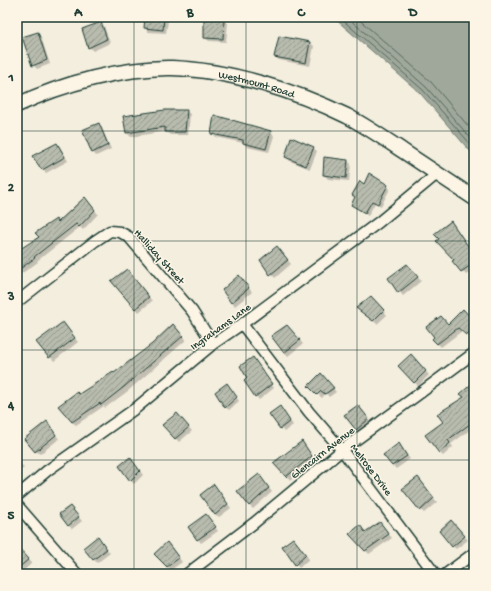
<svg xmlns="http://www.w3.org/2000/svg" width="491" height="591" font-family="'Gochi Hand',sans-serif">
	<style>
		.water { fill: #a0a89b; stroke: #6c7d72 }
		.shadow { fill: #0003 }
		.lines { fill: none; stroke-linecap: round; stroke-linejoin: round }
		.shore { stroke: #53685d; stroke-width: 1 }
		.building { fill: url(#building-hatch); stroke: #1f3d34 }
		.street-casing { stroke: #1f3d34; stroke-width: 13 }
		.secondary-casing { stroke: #1f3d34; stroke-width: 17 }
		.street { stroke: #fcf5e5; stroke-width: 10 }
		.secondary { stroke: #fcf5e5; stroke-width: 14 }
		.grid { fill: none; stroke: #1f3d34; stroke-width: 1; stroke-opacity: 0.55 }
		.labels { text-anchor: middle; stroke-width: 3; stroke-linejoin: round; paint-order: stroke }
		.street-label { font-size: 11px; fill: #1f3d34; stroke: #fcf5e5 }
		.neatline { fill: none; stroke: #1f3d34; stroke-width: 1.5 }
		.grid-label { font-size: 13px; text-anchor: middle; font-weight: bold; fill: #1f3d34 }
	</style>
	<defs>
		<pattern id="building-hatch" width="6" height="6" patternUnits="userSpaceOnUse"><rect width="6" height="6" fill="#b8bcae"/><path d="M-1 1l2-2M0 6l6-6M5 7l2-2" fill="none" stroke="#959a8e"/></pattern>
	</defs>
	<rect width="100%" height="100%" fill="#f3eede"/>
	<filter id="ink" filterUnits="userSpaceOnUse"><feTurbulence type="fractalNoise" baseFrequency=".025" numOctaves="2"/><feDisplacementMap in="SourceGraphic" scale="8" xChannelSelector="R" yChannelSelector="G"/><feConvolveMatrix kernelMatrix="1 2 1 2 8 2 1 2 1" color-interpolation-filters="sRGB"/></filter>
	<g filter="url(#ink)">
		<path class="water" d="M 333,17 L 474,17 L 474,153 L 469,150 L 420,93 Z"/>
		<path class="shadow" d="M 146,17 L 178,17 L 178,21 L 168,21 L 166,33 L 148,32 L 145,28 Z
			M 205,20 L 224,20 L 228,23 L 226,42 L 209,41 L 205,38 Z
			M 101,23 L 104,26 L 110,43 L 93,51 L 89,47 Z
			M 37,33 L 41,37 L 50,64 L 37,69 L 33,65 Z
			M 280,37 L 310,43 L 314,46 L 310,66 L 279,60 L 275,57 Z
			M 186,111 L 190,114 L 188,135 L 170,135 L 166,131 L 131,137 L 127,133 L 124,117 Z
			M 215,116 L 271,132 L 274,136 L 269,152 L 247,147 L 243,143 L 216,137 L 213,133 Z
			M 99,124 L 102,128 L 111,149 L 96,156 L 93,152 Z
			M 57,144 L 60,147 L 68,161 L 46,173 L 42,169 Z
			M 313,148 L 317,151 L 310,169 L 290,161 L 286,157 Z
			M 348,161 L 351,164 L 349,181 L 328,179 L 324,175 Z
			M 364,185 L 387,185 L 390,189 L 381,206 L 375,203 L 368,216 L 352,205 Z
			M 88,202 L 98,214 L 83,230 L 80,227 L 37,261 L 38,262 L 21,274 L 17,270 L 17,253 Z
			M 451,222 L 474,253 L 474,273 L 472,271 L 466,275 L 454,261 L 456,260 Z
			M 280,251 L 291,264 L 275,278 L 261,260 Z
			M 411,268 L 421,281 L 403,296 L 389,278 Z
			M 131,274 L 152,301 L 139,312 L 113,281 Z
			M 242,280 L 252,292 L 235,306 L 223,290 Z
			M 371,297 L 387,315 L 377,324 L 361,311 Z
			M 474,322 L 474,334 L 470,338 L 462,331 L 441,347 L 433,339 L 448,325 Z
			M 66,327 L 78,342 L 54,361 L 38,343 Z
			M 176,329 L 186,340 L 128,391 L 105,408 L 104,406 L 76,425 L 72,422 L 79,395 L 114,374 Z
			M 291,330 L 303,344 L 288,356 L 284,352 Z
			M 415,359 L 429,375 L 418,386 L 399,366 Z
			M 256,362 L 274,388 L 259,400 L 256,396 Z
			M 325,378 L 336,392 L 329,397 L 326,393 L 322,398 L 310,386 Z
			M 227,384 L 239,401 L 229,410 L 225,407 Z
			M 474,387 L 474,427 L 451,444 L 453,447 L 443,456 L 439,452 L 444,422 Z
			M 361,410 L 372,423 L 360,433 L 356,429 Z
			M 283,411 L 293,425 L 284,432 L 281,428 Z
			M 177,415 L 192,431 L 179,442 L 163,425 Z
			M 47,422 L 59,439 L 40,454 L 36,451 Z
			M 399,445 L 410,459 L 396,469 L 384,455 Z
			M 305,446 L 315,460 L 291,480 L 275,464 Z
			M 17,459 L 24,468 L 17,473 Z
			M 133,462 L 143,475 L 134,484 L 130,480 Z
			M 259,475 L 272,492 L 253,509 L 249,505 Z
			M 421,482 L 437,502 L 424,513 L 421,510 Z
			M 217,489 L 231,508 L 219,517 L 215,514 Z
			M 73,511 L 82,521 L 72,529 L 68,525 Z
			M 209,519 L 218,531 L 201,543 L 198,539 Z
			M 454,525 L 468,540 L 456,549 L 453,546 Z
			M 383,527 L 392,538 L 369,554 L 350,534 L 363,529 L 366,533 Z
			M 98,538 L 110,553 L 97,563 L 84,548 Z
			M 297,543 L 309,559 L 299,568 L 283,546 Z
			M 17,547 L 32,563 L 22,572 L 17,567 Z
			M 171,547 L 182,562 L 171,570 L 155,554 Z
			M 402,568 L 407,574 L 393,574 Z
			M 282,570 L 286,574 L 277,574 Z"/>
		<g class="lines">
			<path class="shore" d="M 339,17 L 423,90 L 474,148
				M 347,17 L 426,87 L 474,142
				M 356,17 L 431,82 L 474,133"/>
		</g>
		<path class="building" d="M 145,17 L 164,17 L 163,30 L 144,28 Z
			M 204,19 L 224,19 L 223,39 L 204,38 Z
			M 101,22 L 107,39 L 88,48 L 82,29 Z
			M 38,32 L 47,60 L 32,66 L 22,37 Z
			M 279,36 L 310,42 L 306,63 L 274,57 Z
			M 165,110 L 187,110 L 185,132 L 165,132 L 165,127 L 126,133 L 123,116 Z
			M 214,115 L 271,131 L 266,149 L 243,143 L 243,140 L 211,134 Z
			M 99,123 L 108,145 L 92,153 L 82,130 Z
			M 291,137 L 314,147 L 306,166 L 285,157 Z
			M 57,143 L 65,157 L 42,170 L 32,156 Z
			M 324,157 L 348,160 L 346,178 L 323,175 Z
			M 369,173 L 388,185 L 378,204 L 372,201 L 365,213 L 351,205 L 355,197 L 352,195 L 360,181 L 364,184 Z
			M 85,197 L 95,210 L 79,227 L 76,224 L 34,257 L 35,258 L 17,271 L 17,251 L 39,237 L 35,233 L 56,219 L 58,222 Z
			M 451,221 L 470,249 L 474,247 L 474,263 L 461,272 L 452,261 L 454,260 L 436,241 L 439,239 L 434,234 Z
			M 277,246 L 288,260 L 270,275 L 260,260 Z
			M 407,264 L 418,277 L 398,293 L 388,278 Z
			M 127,269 L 149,297 L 135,309 L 111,281 Z
			M 239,275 L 249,288 L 231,303 L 222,290 Z
			M 371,296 L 384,310 L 373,321 L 356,308 Z
			M 463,309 L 474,321 L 474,328 L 466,335 L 458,328 L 437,344 L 432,339 L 434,337 L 426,327 L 441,316 L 448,324 Z
			M 63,322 L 75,338 L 49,358 L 36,342 Z
			M 173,324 L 183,336 L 124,387 L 101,405 L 100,403 L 72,422 L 58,406 L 77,392 L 79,394 L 113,372 L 114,373 L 152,344 Z
			M 287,325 L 300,340 L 284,353 L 271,336 Z
			M 411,354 L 426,371 L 414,383 L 398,366 Z
			M 253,357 L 272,384 L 255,397 L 244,381 L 247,378 L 240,366 Z
			M 321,373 L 334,388 L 325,394 L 321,391 L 317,395 L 308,386 Z
			M 474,382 L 474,421 L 448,440 L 450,443 L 439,453 L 425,435 L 443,422 L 437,414 L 464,397 L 460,394 Z
			M 227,383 L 237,397 L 225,408 L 215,392 Z
			M 358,405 L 369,419 L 356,430 L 344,415 Z
			M 280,406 L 290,421 L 280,429 L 269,414 Z
			M 177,413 L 189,427 L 175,439 L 162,425 Z
			M 47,421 L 56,435 L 35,452 L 24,439 Z
			M 302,441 L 312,456 L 286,477 L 273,463 Z
			M 399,443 L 407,456 L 392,466 L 383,455 Z
			M 130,457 L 140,471 L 130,481 L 119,466 Z
			M 259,474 L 269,488 L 249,506 L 237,491 Z
			M 418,477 L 434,498 L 420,511 L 402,489 Z
			M 214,484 L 228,504 L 215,515 L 200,495 Z
			M 70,506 L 79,517 L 68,526 L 59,514 Z
			M 206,514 L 216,527 L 197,540 L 188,527 Z
			M 451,520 L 465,536 L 452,547 L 439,531 Z
			M 380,522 L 389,534 L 365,551 L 349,534 L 360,525 L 365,532 Z
			M 98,536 L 107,549 L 93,560 L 83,548 Z
			M 293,538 L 306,555 L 295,565 L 282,546 Z
			M 167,542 L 179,558 L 167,567 L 154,554 Z
			M 17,546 L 29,559 L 17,569 Z"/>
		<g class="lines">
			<g class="street-casing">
				<path id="street" d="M 17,302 L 95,241 L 110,231 L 120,232 L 129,237 L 192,311 L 213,344
					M 242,324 L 309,412 L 342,450 L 435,574
					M 17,496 L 48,470 L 136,408 L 213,344 L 242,324 L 379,222 L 437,174
					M 17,505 L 77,574
					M 187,574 L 254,523 L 342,450 L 416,396 L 474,353
					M 446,574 L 474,553"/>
			</g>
			<g class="secondary-casing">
				<g id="secondary">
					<path id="s1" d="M 17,105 C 62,84 123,67 172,68 C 229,70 296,91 347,116 C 366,126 385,139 403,151 C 427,167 451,183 474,198"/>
				</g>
			</g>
			<use href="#street" class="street"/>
			<use href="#secondary" class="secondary"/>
		</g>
	</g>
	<path class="grid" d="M 134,17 L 134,574M 246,17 L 246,574M 357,17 L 357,574M 17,131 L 474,131M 17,241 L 474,241M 17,350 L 474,350M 17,460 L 474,460"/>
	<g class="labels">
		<g class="street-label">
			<text dy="4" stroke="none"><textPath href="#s1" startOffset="247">Westmount Road</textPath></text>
			<text transform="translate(160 256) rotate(48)" y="4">Halliday Street</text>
			<text transform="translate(220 326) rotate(-36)" y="4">Ingrahams Lane</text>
			<text transform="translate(322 452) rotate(-38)" y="4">Glencairn Avenue</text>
			<text transform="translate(372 469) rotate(53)" y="4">Melrose Drive</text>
		</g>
	</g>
	<rect width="491" height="591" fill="none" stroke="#fcf5e5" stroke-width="44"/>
	<rect x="22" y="22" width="447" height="547" class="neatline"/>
	<g class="grid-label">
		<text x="78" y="16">A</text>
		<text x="190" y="16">B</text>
		<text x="301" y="16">C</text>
		<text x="413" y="16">D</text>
		<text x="11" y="81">1</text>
		<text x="11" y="191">2</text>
		<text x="11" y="300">3</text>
		<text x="11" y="409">4</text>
		<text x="11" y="519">5</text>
	</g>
</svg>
